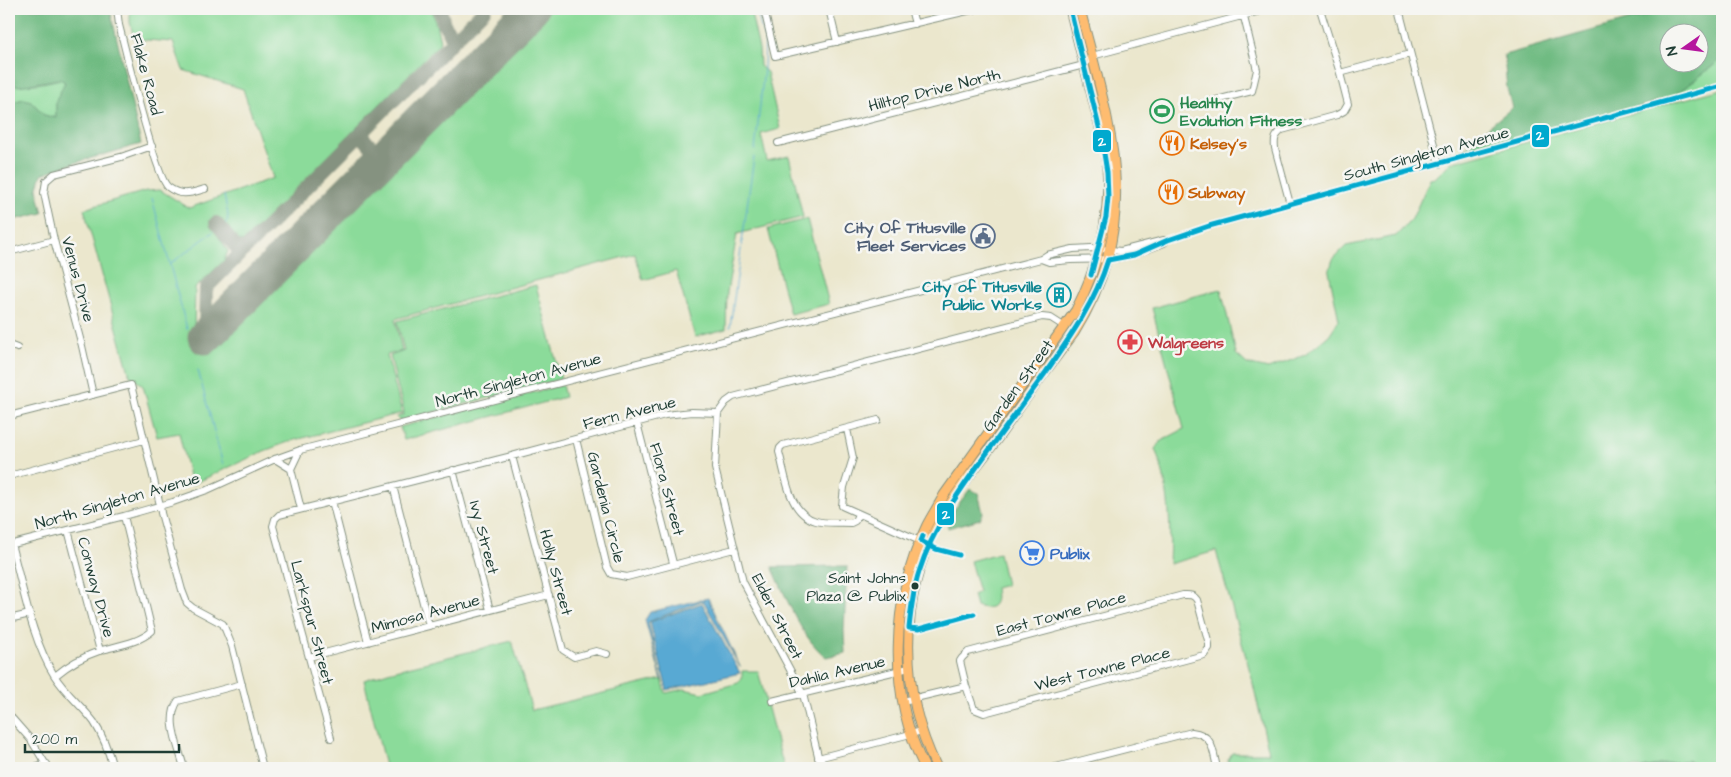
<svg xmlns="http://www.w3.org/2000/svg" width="1731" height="777" font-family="'Architects Daughter',sans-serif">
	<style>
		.green { fill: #8bdb9a; stroke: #558c67 }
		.forest { fill: #70bb82; stroke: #487c5b; fill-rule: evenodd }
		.water { fill: #58a9d3; stroke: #3c7384 }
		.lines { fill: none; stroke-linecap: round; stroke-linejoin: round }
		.stream { stroke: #58a9d3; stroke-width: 1 }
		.taxiway { stroke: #859280; stroke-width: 14 }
		.runway { stroke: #859280; stroke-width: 35 }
		.minor-casing { stroke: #859280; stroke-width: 8 }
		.major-casing { stroke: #859280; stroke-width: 11 }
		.minor { stroke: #fff; stroke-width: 6 }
		.major { stroke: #febc70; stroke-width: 9 }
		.bus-1-casing { stroke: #f6f6f2; stroke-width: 9 }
		.bus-1 { stroke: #00a9ce; stroke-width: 5 }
		.bus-dot { fill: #1f3d34; stroke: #f6f6f2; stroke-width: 2 }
		.labels { text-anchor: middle; stroke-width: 5; stroke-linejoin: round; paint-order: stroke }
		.bus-label { font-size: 15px; fill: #1f3d34; stroke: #f6f6f2; text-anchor: end }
		.street-label { font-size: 16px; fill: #1f3d34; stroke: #f6f6f2 }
		.leisure-label { font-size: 16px; font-weight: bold; fill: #27864d; stroke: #f6f6f2; text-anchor: start }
		.food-label { font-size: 16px; font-weight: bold; fill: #c56008; stroke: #f6f6f2; text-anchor: start }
		.service-label { font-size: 16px; font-weight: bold; fill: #4e5e75; stroke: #f6f6f2; text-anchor: end }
		.culture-label { font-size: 16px; font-weight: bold; fill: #0d838f; stroke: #f6f6f2; text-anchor: end }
		.health-label { font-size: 16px; font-weight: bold; fill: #be3a42; stroke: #f6f6f2; text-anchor: start }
		.shop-label { font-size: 16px; font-weight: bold; fill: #366cbe; stroke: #f6f6f2; text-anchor: start }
		.line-badge { stroke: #f6f6f2; stroke-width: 2 }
		.badge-label { font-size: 14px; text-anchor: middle; font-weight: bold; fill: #fff }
	</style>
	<rect width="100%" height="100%" fill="#f6f6f2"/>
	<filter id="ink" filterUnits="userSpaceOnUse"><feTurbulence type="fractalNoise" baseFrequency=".02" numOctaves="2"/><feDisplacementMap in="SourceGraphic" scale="10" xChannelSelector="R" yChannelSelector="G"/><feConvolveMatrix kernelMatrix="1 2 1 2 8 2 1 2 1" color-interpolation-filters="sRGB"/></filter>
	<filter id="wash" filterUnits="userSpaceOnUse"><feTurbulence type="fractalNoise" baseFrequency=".0096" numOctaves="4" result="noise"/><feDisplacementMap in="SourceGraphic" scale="20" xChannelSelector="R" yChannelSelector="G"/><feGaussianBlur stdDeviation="1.12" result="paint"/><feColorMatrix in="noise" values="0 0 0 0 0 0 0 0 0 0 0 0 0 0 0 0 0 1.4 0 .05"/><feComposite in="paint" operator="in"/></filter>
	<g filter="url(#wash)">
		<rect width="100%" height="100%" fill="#ebe7cd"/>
		<path class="green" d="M 130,9 L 432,9 L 440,40 L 439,44 L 244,242 L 232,239 L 219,219 L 211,225 L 228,251 L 224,261 L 195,288 L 194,333 L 211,353 L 550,9 L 750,9 L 759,49 L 760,66 L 767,72 L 780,129 L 761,134 L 767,161 L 789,156 L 803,217 L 737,234 L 727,292 L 726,329 L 695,337 L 676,271 L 643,280 L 635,254 L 395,319 L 402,351 L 387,355 L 402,413 L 291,441 L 264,451 L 191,485 L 179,433 L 157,437 L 143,386 L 130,376 L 84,209 L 146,191 L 160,190 L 189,208 L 273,178 L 243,89 L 183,70 L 173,42 L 134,39 L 130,22 Z
			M 1722,59 L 1722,84 L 1671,98 Z
			M 60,79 L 65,82 L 56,101 L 56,118 L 44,115 L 31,101 L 24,99 L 9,103 L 9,83 C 26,87 44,83 60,79 Z
			M 1722,89 L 1722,768 L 1701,768 L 1688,760 L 1642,768 L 1229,768 L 1228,760 L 1232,753 L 1269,753 L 1251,675 L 1216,551 L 1169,564 C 1171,525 1170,485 1155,449 L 1161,441 L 1184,429 L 1152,308 L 1221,289 L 1236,354 L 1247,364 L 1268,369 L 1305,355 L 1329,335 L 1339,320 L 1329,272 L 1333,259 L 1346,246 L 1396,236 L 1412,219 L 1430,179 L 1435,178 L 1450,163 Z
			M 807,219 L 829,304 L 790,314 L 768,229 Z
			M 536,285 L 561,379 L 399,421 L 397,417 L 403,415 L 404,412 L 390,356 L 404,351 L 397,321 Z
			M 562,385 L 565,397 L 404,440 L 400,427 Z
			M 999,553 L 1006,585 L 995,588 C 998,605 993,611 976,606 L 973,595 L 979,592 L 970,561 Z
			M 512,641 L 532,710 L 662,679 L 666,693 L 684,689 L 702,693 L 738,683 L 742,679 L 742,671 L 758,671 L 784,768 L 377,768 L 385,766 L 364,680 L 388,672 Z"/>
		<path class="forest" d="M 13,9 L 110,9 L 141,144 L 74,163 L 42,174 L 37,190 L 43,213 L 9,221 L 9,103 L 24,99 L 31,101 L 44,115 L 56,118 L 56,101 L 65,82 L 60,79 L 19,86 L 9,83 L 9,16 Z
			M 1670,9 L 1715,9 L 1722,18 L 1722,59 L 1671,98 L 1458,156 L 1487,128 L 1512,108 L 1507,88 L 1504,55 ZM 1668,32 L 1698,32 L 1698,62 L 1668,62 Z
			M 970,489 L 978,493 L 983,513 L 980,519 L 948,528 L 947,519 Z
			M 847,566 L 844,630 L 845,653 L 826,657 C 799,635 787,598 772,567 Z
			M 1688,760 L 1701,768 L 1642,768 Z"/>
		<path class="water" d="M 708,598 L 740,667 L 704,602 L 701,601 L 648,622 L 662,680 L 645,620 L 650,612 Z
			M 702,603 L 740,673 L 667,690 L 650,622 Z"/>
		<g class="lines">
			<path class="stream" d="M 755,150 L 764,69 L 765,41 L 756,9
				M 224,195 L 228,215 L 227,222 L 224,224
				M 152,198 L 187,329
				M 170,264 L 213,232
				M 730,327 L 754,157
				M 198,370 L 223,465"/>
			<path class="taxiway" d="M 440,9 L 444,24 L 454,40
				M 360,134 L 382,159
				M 216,223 L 241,253
				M 205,337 L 206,288 L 485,9"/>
			<path class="runway" d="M 205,337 L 531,9"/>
		</g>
	</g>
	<g filter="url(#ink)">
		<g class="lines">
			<g class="minor-casing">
				<path id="minor" d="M 117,9 L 119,25 C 125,48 156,178 168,187 C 181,197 191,193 205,189
					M 764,9 L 775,56 L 976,9
					M 829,9 L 837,42
					M 911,9 L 915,24
					M 1320,9 L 1340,73
					M 1399,9 L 1439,164
					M 1193,106 L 1252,91 L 1257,70 L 1242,9
					M 778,143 L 1084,65 L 1092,56 L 1268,9
					M 1290,204 L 1275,148 C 1274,139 1275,136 1282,130 L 1337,115 L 1344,111 L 1348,104 L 1340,73 L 1410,54
					M 9,252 L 54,240
					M 1041,259 L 1049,262 L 1070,260 L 1115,259 L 1134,255 L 1164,243 L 1168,240 L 1209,226 L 1722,86
					M 9,345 L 17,348
					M 93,395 L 82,346 L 54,240 L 44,193 L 46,181 L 54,174 L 121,157 L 152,146
					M 718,413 L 715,468 L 743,582 L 803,694 L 821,768
					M 9,416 L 131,385 L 160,505 L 161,513 L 182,590 L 187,603 L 193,608 L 223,624 L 232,646 L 263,768
					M 637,423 L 673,563
					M 847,429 L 853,458 L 844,487 L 842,506 L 929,545
					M 576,439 L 607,567 L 611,574 L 627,577 L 734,549
					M 300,450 L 291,469 L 301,509
					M 512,456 L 563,650 L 574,657 L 596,651 L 607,654
					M 275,459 L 291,469
					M 453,470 L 490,610
					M 9,476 L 144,440
					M 393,486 L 429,626
					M 332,501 L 368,642
					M 858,514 L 855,521 L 851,523 C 841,522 827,524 816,521 C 788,513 786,476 779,452 L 780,448 L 783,445 L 878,420
					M 68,530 L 100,651
					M 11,544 C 23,586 31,638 54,675 C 65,693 82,706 94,722 C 103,736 109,752 113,768
					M 9,545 L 124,516 L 173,502 L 207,490 L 275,459 L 300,450 L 1041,259 L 1047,255 L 1073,249 L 1091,248 L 1121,251 L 1164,240 L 1168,240
					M 1183,595 C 1189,595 1193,594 1197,600 L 1209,644 L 1209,648 L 1204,655 L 984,713 L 974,709 L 966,686 L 960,661 L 962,658 L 968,652 Z
					M 9,619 L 30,614
					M 309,657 L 549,595
					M 55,676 C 69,664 84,656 102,650 C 120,645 138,643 152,631 L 124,516
					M 772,701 L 909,668
					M 903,701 L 966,686
					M 9,715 L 31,740 L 48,768
					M 331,738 L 273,526 L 275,519 L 279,515 L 512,456 L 665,415 L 692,412 L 718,413 L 726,402 L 733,397 L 1042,317 L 1051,318 L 1065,327
					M 818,758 L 922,731
					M 34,768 L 47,764
					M 184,768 C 179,747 165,720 178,701 L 242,684
					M 1052,768 L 1192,732 C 1213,734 1213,751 1217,768"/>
			</g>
			<g class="major-casing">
				<path id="major" d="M 925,768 C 887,693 891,600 927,525 C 932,515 939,505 944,495 L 1076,310 C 1098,266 1111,217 1107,168 C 1106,146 1099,125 1094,104 C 1086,73 1078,41 1070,9
					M 937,768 C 900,693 898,599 938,524 C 953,496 973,471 992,446 C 1019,408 1046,370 1074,333 C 1145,219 1110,128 1080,9"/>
			</g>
			<use href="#minor" class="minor"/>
			<use href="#major" class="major"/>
			<g class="bus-1-casing">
				<path id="bus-1" d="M 1070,9 L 1101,135 L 1107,172 L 1108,197 L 1106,217 L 1091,275
					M 923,536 L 921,541 L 936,549 L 959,555
					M 974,614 L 919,629 L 909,628 C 911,609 913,590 919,572 C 934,524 965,483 995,442 C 1012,419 1029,395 1046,372 C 1071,336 1095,302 1108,260 L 1134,255 L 1168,240 L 1209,226 L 1722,86"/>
			</g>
			<use href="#bus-1" class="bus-1"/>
		</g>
	</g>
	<defs>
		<g id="stadium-ring" transform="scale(1.25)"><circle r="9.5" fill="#f6f6f2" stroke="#2e9e5b" stroke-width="1.5"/><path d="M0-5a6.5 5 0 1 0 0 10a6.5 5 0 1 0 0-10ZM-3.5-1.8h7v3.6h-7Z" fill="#2e9e5b"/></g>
		<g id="restaurant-ring" transform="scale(1.25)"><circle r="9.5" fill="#f6f6f2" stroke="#e8710a" stroke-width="1.5"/><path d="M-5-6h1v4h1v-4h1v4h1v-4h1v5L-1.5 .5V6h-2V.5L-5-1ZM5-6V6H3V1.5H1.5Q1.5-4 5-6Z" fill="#e8710a"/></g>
		<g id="civic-ring" transform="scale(1.25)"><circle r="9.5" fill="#f6f6f2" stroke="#5c6f8a" stroke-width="1.5"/><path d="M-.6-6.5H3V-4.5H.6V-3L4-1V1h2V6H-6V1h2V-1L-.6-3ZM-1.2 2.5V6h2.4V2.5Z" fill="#5c6f8a"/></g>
		<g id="building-ring" transform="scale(1.25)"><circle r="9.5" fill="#f6f6f2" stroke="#0f9aa8" stroke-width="1.5"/><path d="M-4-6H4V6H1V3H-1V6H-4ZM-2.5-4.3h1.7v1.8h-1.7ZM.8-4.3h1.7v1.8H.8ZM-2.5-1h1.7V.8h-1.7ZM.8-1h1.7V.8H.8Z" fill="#0f9aa8"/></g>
		<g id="pharmacy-ring" transform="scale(1.25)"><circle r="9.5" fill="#f6f6f2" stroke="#e0444e" stroke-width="1.5"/><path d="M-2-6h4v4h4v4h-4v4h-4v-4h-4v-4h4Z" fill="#e0444e"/></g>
		<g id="supermarket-ring" transform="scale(1.25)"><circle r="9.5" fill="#f6f6f2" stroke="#3f7fe0" stroke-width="1.5"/><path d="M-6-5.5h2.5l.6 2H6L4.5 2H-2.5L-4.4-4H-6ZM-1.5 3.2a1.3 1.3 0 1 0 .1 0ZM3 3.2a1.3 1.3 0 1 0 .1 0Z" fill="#3f7fe0"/></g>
	</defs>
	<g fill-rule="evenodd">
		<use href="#stadium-ring" x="1162" y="111"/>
		<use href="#restaurant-ring" x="1172" y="143"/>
		<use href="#restaurant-ring" x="1171" y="192"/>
		<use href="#civic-ring" x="983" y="236"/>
		<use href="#building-ring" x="1059" y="295"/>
		<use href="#pharmacy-ring" x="1130" y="342"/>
		<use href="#supermarket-ring" x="1032" y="553"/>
	</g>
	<circle class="bus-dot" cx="915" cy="586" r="4.5"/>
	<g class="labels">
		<g class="bus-label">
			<text x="906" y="583">Saint Johns<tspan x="906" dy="18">Plaza @ Publix</tspan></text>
		</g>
		<g class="street-label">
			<text transform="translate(147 74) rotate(75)" y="6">Flake Road</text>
			<text transform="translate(934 89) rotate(-14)" y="6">Hilltop Drive North</text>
			<text transform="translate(1426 153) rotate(-15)" y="6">South Singleton Avenue</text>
			<text transform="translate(79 279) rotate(75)" y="6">Venus Drive</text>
			<text transform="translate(518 379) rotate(-15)" y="6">North Singleton Avenue</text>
			<text transform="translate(1017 385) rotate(-54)" y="6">Garden Street</text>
			<text transform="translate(629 412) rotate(-14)" y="6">Fern Avenue</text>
			<text transform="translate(668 489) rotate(75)" y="6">Flora Street</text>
			<text transform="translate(117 500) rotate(-16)" y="6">North Singleton Avenue</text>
			<text transform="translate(607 507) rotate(76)" y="6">Gardenia Circle</text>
			<text transform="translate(485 537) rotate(75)" y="6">Ivy Street</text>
			<text transform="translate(557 572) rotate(75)" y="6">Holly Street</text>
			<text transform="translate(97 587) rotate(75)" y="6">Conway Drive</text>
			<text transform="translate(425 613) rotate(-15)" y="6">Mimosa Avenue</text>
			<text transform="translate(1061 613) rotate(-15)" y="6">East Towne Place</text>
			<text transform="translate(778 616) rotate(63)" y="6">Elder Street</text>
			<text transform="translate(313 622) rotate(75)" y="6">Larkspur Street</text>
			<text transform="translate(1102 668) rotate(-14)" y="6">West Towne Place</text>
			<text transform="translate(837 671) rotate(-13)" y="6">Dahlia Avenue</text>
		</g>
		<g class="leisure-label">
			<text x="1180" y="108">Healthy<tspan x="1180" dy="18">Evolution Fitness</tspan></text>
		</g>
		<g class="food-label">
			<text x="1190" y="149">Kelsey's</text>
			<text x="1188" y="198">Subway</text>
		</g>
		<g class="service-label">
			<text x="966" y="233">City Of Titusville<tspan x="966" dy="18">Fleet Services</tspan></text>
		</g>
		<g class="culture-label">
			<text x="1042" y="292">City of Titusville<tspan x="1042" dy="18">Public Works</tspan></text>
		</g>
		<g class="health-label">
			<text x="1148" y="348">Walgreens</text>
		</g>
		<g class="shop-label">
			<text x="1050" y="559">Publix</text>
		</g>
	</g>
	<g class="line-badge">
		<rect x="1531" y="124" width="19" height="24" rx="5" fill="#00a9ce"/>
		<rect x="1092" y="129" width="20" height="24" rx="5" fill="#00a9ce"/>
		<rect x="936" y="502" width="19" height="24" rx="5" fill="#00a9ce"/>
	</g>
	<g class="badge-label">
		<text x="1540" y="140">2</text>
		<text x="1102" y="146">2</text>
		<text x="946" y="519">2</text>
	</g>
	<rect width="1731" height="777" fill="none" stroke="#f6f6f2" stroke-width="30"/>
	<g transform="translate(1684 48) rotate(256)"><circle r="24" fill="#f6f6f2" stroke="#a0aca6"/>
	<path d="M0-4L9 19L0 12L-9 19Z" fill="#b5179e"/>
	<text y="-8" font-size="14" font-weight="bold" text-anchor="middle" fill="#1f3d34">N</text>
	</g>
	<path d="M25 744v8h154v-8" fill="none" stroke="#1f3d34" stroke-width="2.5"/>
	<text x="32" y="744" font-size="15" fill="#1f3d34" stroke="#f6f6f2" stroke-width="4" paint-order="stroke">200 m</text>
</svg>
